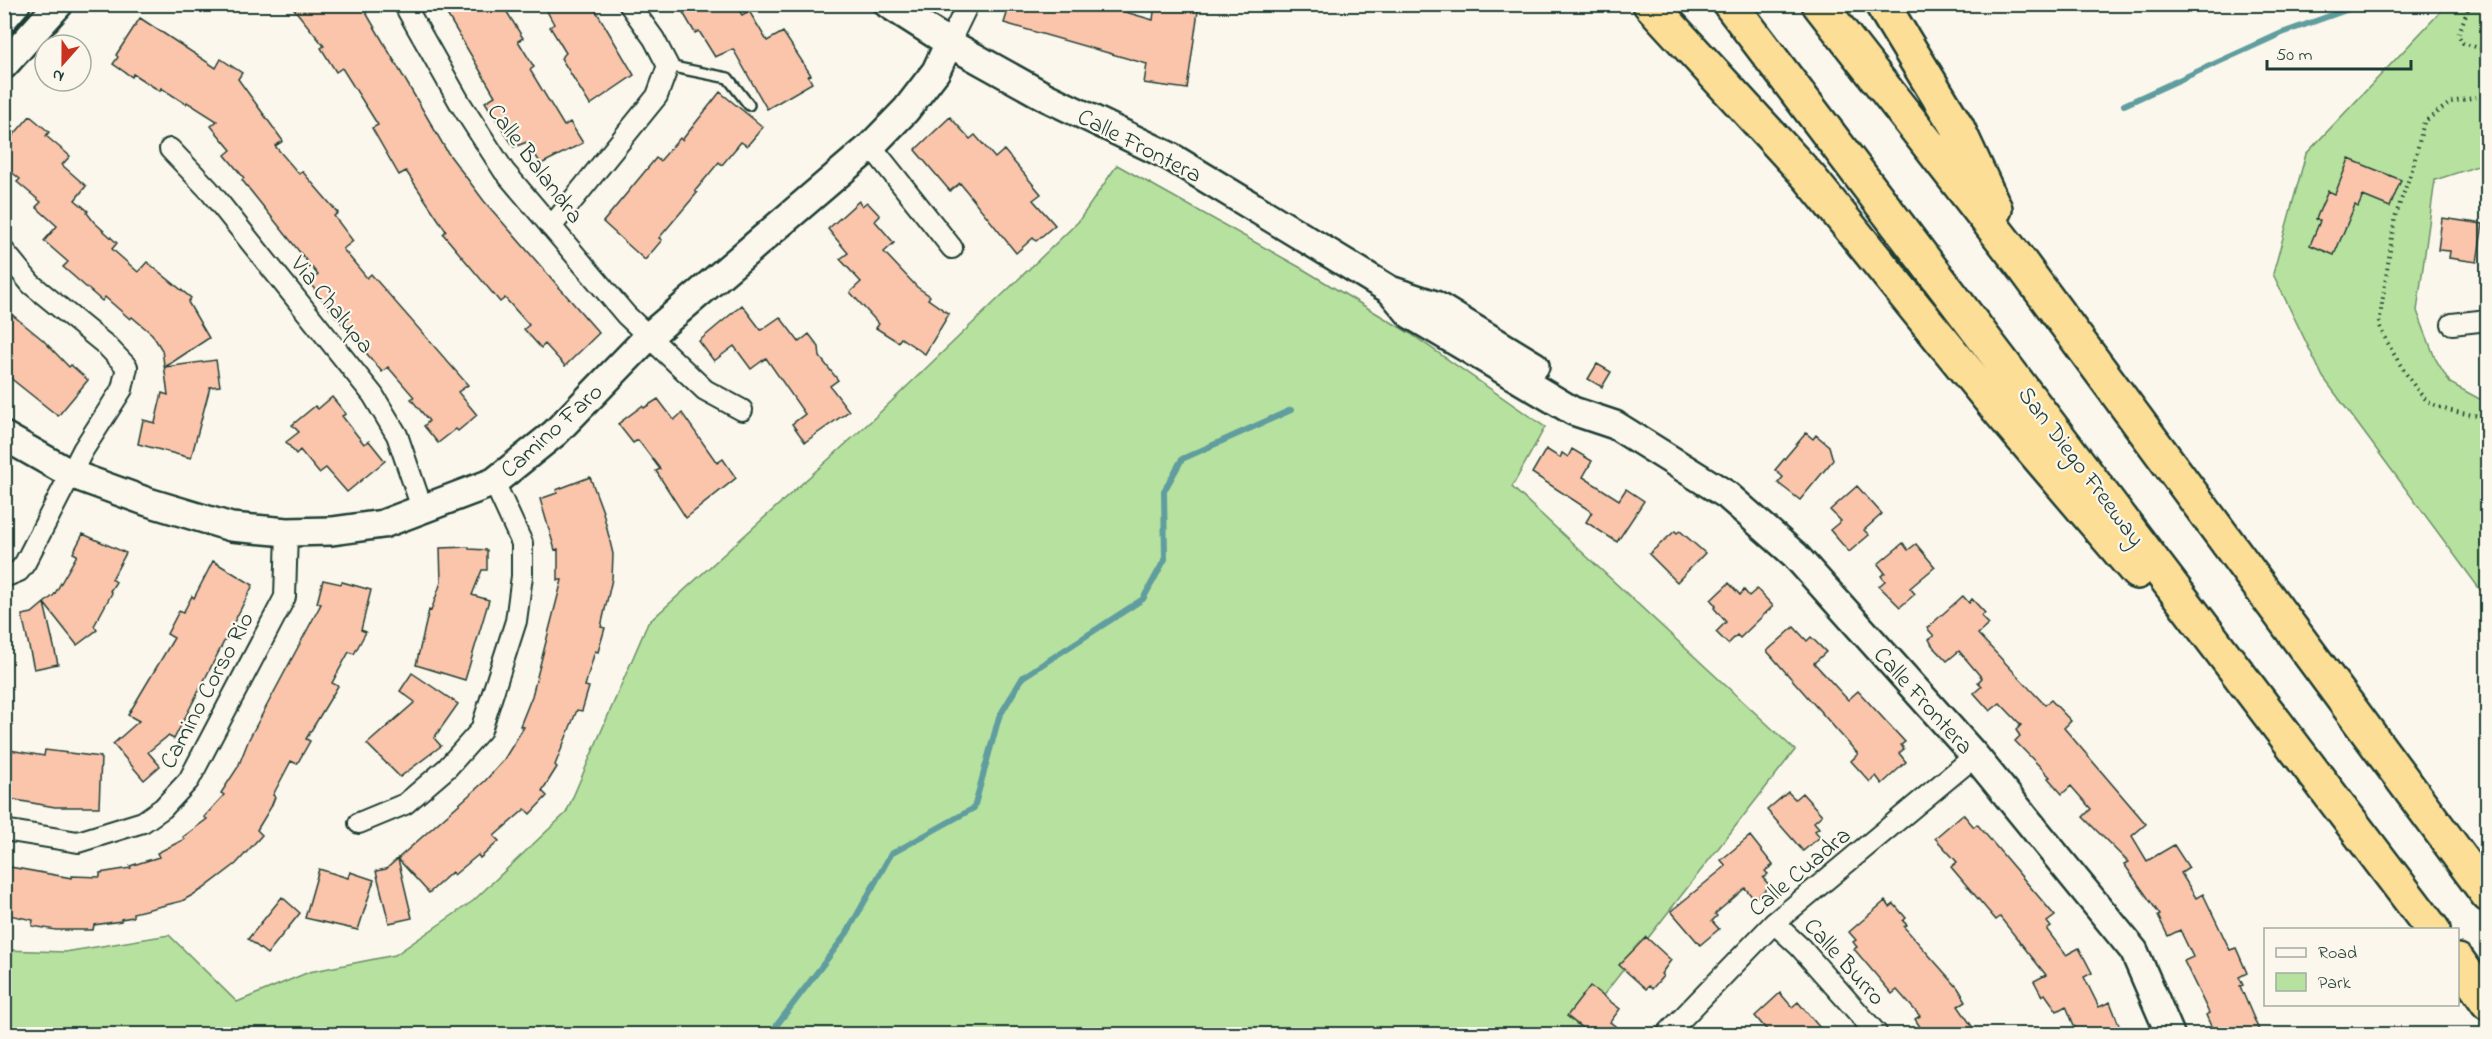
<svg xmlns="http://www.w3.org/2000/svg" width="2492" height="1039" font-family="'Indie Flower',sans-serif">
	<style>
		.green { fill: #b7e19e; stroke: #6b8f69; stroke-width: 1.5 }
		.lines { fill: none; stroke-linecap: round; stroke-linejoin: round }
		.stream { stroke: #609d9f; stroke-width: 6 }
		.building { fill: #fac5ab; stroke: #1f3d34; stroke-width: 1.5 }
		.lane-casing { stroke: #1f3d34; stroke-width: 14 }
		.street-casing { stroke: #1f3d34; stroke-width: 24 }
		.secondary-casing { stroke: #1f3d34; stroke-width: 32 }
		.highway-casing { stroke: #1f3d34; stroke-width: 38 }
		.path { stroke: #1f3d34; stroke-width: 4; stroke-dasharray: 1.5 4.5; stroke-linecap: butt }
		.lane { stroke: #fbf7ec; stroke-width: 9 }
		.street { stroke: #fbf7ec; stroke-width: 20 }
		.secondary { stroke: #fbf7ec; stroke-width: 27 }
		.highway { stroke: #fcde96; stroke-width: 33 }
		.labels { text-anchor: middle; stroke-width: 4.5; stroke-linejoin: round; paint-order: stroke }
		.street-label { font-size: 24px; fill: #1f3d34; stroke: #fbf7ec }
	</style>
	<rect width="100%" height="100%" fill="#fbf7ec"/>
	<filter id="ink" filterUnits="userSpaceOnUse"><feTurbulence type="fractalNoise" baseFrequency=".0167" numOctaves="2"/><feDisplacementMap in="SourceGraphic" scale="12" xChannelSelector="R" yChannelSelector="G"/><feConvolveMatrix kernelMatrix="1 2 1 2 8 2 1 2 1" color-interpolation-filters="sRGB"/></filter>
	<g filter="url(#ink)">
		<path class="green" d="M 2447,5 L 2487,5 L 2487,163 L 2435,180 L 2417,311 L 2435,358 L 2450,383 L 2487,403 L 2487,599 L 2323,377 L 2273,274 L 2306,154 Z
			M 1117,165 L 1301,268 L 1411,334 L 1545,427 L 1512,487 L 1795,750 L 1573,1034 L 5,1034 L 5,950 L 65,952 L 169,935 L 237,1002 L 309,972 L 395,955 L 473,901 L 566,813 L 648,623 L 871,421 L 1078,222 Z"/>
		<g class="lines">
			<path class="stream" d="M 2124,105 L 2282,33 L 2363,4
				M 770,1034 L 847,933 L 891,854 L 974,808 L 999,717 L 1023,677 L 1143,599 L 1165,559 L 1164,491 L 1182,459 L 1291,410"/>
		</g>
		<path class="building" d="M 290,4 L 361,4 L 448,153 L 484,201 L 599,333 L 565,366 L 545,344 L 541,348 L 524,329 L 529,325 L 505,298 L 500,302 L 443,234 L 446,231 L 406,171 L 399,175 L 372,128 L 378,125 L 342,68 L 336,72 L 321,48 L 324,46 Z
			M 441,4 L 502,4 L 523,38 L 518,41 L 534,67 L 530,70 L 564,126 L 570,122 L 583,143 L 541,164 L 527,142 L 514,147 L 485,102 L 495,96 Z
			M 543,4 L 592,4 L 634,75 L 590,105 L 561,58 L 566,53 L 550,27 L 554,24 Z
			M 678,4 L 735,4 L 742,15 L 749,11 L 767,41 L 783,32 L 811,75 L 808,76 L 812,83 L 767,109 L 733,49 L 715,57 L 699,31 L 695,33 Z
			M 1010,4 L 1098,4 L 1153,20 L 1155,4 L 1199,4 L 1187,89 L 1144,83 L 1147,64 L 1004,23 Z
			M 140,18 L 216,68 L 221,59 L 242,73 L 238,79 L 283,141 L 275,146 L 299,174 L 302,171 L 338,213 L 334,216 L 353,241 L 343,249 L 367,278 L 371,274 L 468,385 L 458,392 L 477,415 L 458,431 L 456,429 L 438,443 L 424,426 L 429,421 L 411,399 L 414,397 L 388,367 L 382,372 L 328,307 L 309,282 L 318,275 L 242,180 L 244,178 L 225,155 L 231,150 L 211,126 L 217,121 L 187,102 L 186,104 L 161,88 L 160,91 L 133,74 L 132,77 L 113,64 L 118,57 L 116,55 Z
			M 720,92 L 763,127 L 747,146 L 741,142 L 722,165 L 719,162 L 695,191 L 697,193 L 659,238 L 662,240 L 645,260 L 603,222 L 656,158 L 660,161 L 680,138 L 682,140 Z
			M 30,116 L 49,132 L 46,136 L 70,156 L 62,165 L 86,186 L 75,200 L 88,211 L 87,213 L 94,222 L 117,243 L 112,249 L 138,272 L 147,262 L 191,298 L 188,302 L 209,338 L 165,367 L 216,360 L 220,386 L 210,387 L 191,458 L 138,444 L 143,420 L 155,423 L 162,393 L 168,395 L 162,350 L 152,334 L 132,317 L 130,319 L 105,297 L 102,301 L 63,267 L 68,262 L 44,241 L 57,226 L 36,207 L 41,202 L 17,182 L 20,179 L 4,166 L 4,146 Z
			M 950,117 L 970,139 L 975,135 L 995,158 L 1004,150 L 1041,194 L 1033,200 L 1055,225 L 1036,241 L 1033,238 L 1016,253 L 960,183 L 950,191 L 915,150 Z
			M 2349,159 L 2401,180 L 2390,207 L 2363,196 L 2358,207 L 2355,205 L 2334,255 L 2310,245 L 2320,221 L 2316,219 L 2328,191 L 2335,194 Z
			M 859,201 L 862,206 L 867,202 L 880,216 L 875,221 L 894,243 L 884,252 L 917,287 L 930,296 L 928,299 L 949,314 L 925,354 L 901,338 L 898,342 L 876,328 L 879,324 L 850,292 L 861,282 L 840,259 L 848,253 L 828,229 Z
			M 2442,218 L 2483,224 L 2477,262 L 2449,258 L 2450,251 L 2438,250 Z
			M 742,305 L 761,330 L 780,317 L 799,342 L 809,334 L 819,347 L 820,357 L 838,380 L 830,386 L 849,411 L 805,442 L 792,424 L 805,414 L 766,358 L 751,369 L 734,346 L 714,361 L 699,341 Z
			M 4,308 L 43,340 L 69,367 L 71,365 L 88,380 L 58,416 L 4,373 Z
			M 1597,364 L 1611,372 L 1602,387 L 1588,379 Z
			M 332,397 L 346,414 L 342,416 L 364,444 L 369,441 L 385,461 L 347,492 L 326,468 L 319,473 L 300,450 L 296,454 L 286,442 L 299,432 L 292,425 L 315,406 L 318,409 Z
			M 658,399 L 674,420 L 682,413 L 717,463 L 723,459 L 736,478 L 686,518 L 656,471 L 660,469 L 638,440 L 633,443 L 618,424 L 642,406 L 644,408 Z
			M 1806,433 L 1813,439 L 1816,435 L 1829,446 L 1833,460 L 1800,500 L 1778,483 L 1783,477 L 1775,470 Z
			M 1546,449 L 1560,458 L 1562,453 L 1568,457 L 1572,449 L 1592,461 L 1583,477 L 1619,500 L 1626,489 L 1644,501 L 1617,542 L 1586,522 L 1592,512 L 1532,473 Z
			M 590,477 L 603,512 L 613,554 L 612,579 L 601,627 L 605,628 L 598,652 L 595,651 L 585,686 L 589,687 L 582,711 L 577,710 L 555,765 L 557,767 L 542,791 L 547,796 L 530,814 L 525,809 L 494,836 L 499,841 L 480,858 L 478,855 L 454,875 L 452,872 L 429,893 L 398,859 L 412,918 L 389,923 L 376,871 L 386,869 L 485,781 L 503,761 L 524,727 L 520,726 L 532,696 L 562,580 L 558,580 L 558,549 L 555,550 L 540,499 L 557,493 L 556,490 Z
			M 1857,486 L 1882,514 L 1864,530 L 1869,535 L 1849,552 L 1830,530 L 1841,521 L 1830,510 Z
			M 1675,531 L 1677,533 L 1680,531 L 1705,553 L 1677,582 L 1649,554 Z
			M 83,534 L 126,553 L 112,579 L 116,582 L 110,591 L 112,593 L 94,626 L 97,630 L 77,645 L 44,603 L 54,595 L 77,555 L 73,553 Z
			M 1903,543 L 1908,550 L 1916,544 L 1935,567 L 1910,588 L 1915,594 L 1900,607 L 1879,586 L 1885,581 L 1881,576 L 1885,573 L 1878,564 Z
			M 469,547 L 469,549 L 487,550 L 487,570 L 482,570 L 472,595 L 489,600 L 465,680 L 416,665 L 429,610 L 431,611 L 441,582 L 440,548 Z
			M 213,561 L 253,585 L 174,739 L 168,736 L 148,752 L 160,766 L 144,780 L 113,744 L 139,721 L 128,715 L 174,638 L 167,634 L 179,611 L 183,613 L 192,596 L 194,598 Z
			M 323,580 L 341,584 L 342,582 L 371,590 L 361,630 L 366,632 L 354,654 L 349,652 L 332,683 L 338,686 L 306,739 L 310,741 L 297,764 L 291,761 L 273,795 L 275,797 L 271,807 L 257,830 L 262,835 L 236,864 L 203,889 L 182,901 L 133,913 L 133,917 L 121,919 L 121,921 L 94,925 L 93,930 L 56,930 L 32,926 L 33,920 L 4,914 L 4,866 L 72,878 L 72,876 L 100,877 L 100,873 L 131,868 L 130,866 L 159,857 L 157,853 L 185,839 L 183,837 L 207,819 L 204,817 L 224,795 L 221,793 L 238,767 L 249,739 L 321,604 L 317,603 Z
			M 1729,583 L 1740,595 L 1744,590 L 1749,596 L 1757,589 L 1773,606 L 1740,638 L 1737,635 L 1728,644 L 1716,632 L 1726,622 L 1714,608 L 1716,606 L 1711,600 Z
			M 1963,596 L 1969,603 L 1972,599 L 1985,613 L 1981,616 L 1989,624 L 1978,634 L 2045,705 L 2051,700 L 2071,721 L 2064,728 L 2146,824 L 2132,836 L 2147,861 L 2174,845 L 2189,868 L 2181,873 L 2196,898 L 2203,894 L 2230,950 L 2236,948 L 2247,973 L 2239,977 L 2243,985 L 2240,986 L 2261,1035 L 2215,1035 L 2206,1015 L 2209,1013 L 2184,961 L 2193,957 L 2180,930 L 2168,936 L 2158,916 L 2160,915 L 2124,864 L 2128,862 L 2083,817 L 2091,809 L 2071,786 L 2062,794 L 2048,778 L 2050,777 L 2015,741 L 2020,736 L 2016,730 L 2021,725 L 2000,703 L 1990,711 L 1974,693 L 1982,686 L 1978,682 L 1982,678 L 1959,651 L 1947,661 L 1932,645 L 1929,639 L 1934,636 L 1927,628 Z
			M 44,603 L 58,664 L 34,669 L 22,615 L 32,613 Z
			M 1794,627 L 1807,641 L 1811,637 L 1826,652 L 1814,663 L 1848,700 L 1858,691 L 1905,742 L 1901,745 L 1904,749 L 1899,753 L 1906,762 L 1882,784 L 1876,776 L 1870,782 L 1851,761 L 1858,754 L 1767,651 Z
			M 412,673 L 458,704 L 434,738 L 441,746 L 400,777 L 367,744 L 415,702 L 400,691 Z
			M 4,749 L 44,756 L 45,750 L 101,757 L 99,807 L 55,807 L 4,798 Z
			M 1788,792 L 1795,799 L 1802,793 L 1822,815 L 1814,822 L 1819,828 L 1815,831 L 1820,837 L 1803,851 L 1767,810 Z
			M 1963,814 L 1974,827 L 1977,824 L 2055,916 L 2047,922 L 2051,927 L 2047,930 L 2066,955 L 2079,948 L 2092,973 L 2084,977 L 2099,1007 L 2110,1002 L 2121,1030 L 2108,1035 L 2078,1035 L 2066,1006 L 2057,1011 L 2045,994 L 2042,996 L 2034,981 L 2046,975 L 2000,917 L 1996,920 L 1951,867 L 1957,862 L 1935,838 Z
			M 1750,836 L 1773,865 L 1765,871 L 1768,874 L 1763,878 L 1770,886 L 1754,899 L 1745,888 L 1715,914 L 1717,916 L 1712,921 L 1719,929 L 1700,945 L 1671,911 L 1726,866 L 1721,860 Z
			M 319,869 L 348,878 L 350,872 L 374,880 L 358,930 L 305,918 Z
			M 282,897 L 300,913 L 267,954 L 248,939 Z
			M 1885,901 L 1890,907 L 1894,904 L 1906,918 L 1903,921 L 1907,925 L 1904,927 L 1958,988 L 1966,1001 L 1958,1006 L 1978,1035 L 1925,1035 L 1915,1019 L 1920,1016 L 1897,990 L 1892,994 L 1854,949 L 1857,947 L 1853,942 L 1856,940 L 1849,932 Z
			M 1646,937 L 1671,960 L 1661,974 L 1663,976 L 1652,989 L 1649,986 L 1646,989 L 1619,965 Z
			M 1590,986 L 1620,1009 L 1610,1022 L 1627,1035 L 1591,1035 L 1567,1016 Z
			M 1780,993 L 1792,1007 L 1798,1002 L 1826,1035 L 1771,1035 L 1755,1016 Z"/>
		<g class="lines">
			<g class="lane-casing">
				<path id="lane" d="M 668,66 L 728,78 L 749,105"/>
			</g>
			<g class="street-casing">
				<path id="street" d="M 404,4 L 460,103 L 504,171 L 626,315 L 705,390 L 742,410
					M 949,43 L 968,4
					M 871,146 L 952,248
					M 170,149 L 209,190 L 373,395 L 397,435 L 423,511
					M 551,227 L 657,96 L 668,66 L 654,39 L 629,4
					M 4,251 L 31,284 L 107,346 L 127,367 L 122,389 L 83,450 L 25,563 L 19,571 L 4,577
					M 2452,324 L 2488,320
					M 359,823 L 405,804 L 447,768 L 481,730 L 516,621 L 522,576 L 522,543 L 494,482
					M 4,830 L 78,842 L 143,822 L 163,808 L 189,780 L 285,597 L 287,532
					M 1774,923 L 1800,947 L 1877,1034
					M 1667,1034 L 1774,923 L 1975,756"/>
			</g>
			<g class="secondary-casing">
				<path id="secondary" d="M 888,4 L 949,43 L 1046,97 L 1171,157 L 1390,290 L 1435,305 L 1535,366
					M 4,18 L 16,4
					M 4,65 L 59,4
					M 1390,290 L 1411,315 L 1573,411 L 1615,425 L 1727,495 L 1795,555 L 1975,756 L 2134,951 L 2170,1034
					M 4,436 L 71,474 L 148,502 L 231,527 L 287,532 L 332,531 L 383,524 L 494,482 L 555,433 L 648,337 L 871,146 L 906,110 L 936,71 L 949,43"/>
			</g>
			<g class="highway-casing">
				<path id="highway" d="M 1650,4 L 1809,177 L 1996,407 L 2137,572
					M 1730,4 L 2433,930
					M 1819,4 L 2020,262 L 2488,895
					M 1882,4 L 1957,127 L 1995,209
					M 2458,961 L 2488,1003"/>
			</g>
			<path class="path" d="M 2470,4 L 2458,35 L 2463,43 L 2488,51
				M 2488,95 L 2451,102 L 2424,122 L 2413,167 L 2395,217 L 2379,324 C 2384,340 2417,395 2429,402 C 2447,413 2468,413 2488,418"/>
			<use href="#lane" class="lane"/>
			<use href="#street" class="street"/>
			<use href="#secondary" class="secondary"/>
			<use href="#highway" class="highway"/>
		</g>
	</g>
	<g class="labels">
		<g class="street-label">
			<text transform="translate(1140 145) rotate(27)" y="8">Calle Frontera</text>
			<text transform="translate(536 163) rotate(53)" y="8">Calle Balandra</text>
			<text transform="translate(333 304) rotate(51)" y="8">Via Chalupa</text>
			<text transform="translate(551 430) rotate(-42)" y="8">Camino Faro</text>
			<text transform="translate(2082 466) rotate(53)" y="8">San Diego Freeway</text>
			<text transform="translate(206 690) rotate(-62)" y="8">Camino Corso Rio</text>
			<text transform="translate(1924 700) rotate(48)" y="8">Calle Frontera</text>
			<text transform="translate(1799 871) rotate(-40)" y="8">Calle Cuadra</text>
			<text transform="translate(1845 961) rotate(48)" y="8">Calle Burro</text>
		</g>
	</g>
	<rect width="2492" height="1039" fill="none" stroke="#fbf7ec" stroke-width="24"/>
	<rect x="12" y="12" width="2468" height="1015" fill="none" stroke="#1f3d34" stroke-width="2" filter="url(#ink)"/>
	<rect x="2264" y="928" width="195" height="78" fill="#fbf7ec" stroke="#a3ada2" stroke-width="1.5"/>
	<rect x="2276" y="948" width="30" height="9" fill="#fbf7ec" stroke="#a3ada2" stroke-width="1.5"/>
	<text x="2318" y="958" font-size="18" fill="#1f3d34">Road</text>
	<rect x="2276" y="973" width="30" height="18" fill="#b7e19e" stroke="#a3ada2" stroke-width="1.5"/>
	<text x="2318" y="988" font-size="18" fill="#1f3d34">Park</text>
	<g transform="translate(63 63) rotate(201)"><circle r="28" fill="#fbf7ec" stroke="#a3ada2" stroke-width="1.5"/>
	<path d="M0-4.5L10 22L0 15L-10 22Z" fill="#c8321e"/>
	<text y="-9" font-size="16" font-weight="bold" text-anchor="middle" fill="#1f3d34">N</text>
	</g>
	<path d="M2267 60v9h144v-9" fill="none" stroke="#1f3d34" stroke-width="3"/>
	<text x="2276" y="60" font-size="18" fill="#1f3d34" stroke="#fbf7ec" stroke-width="4.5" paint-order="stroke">50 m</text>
</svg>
